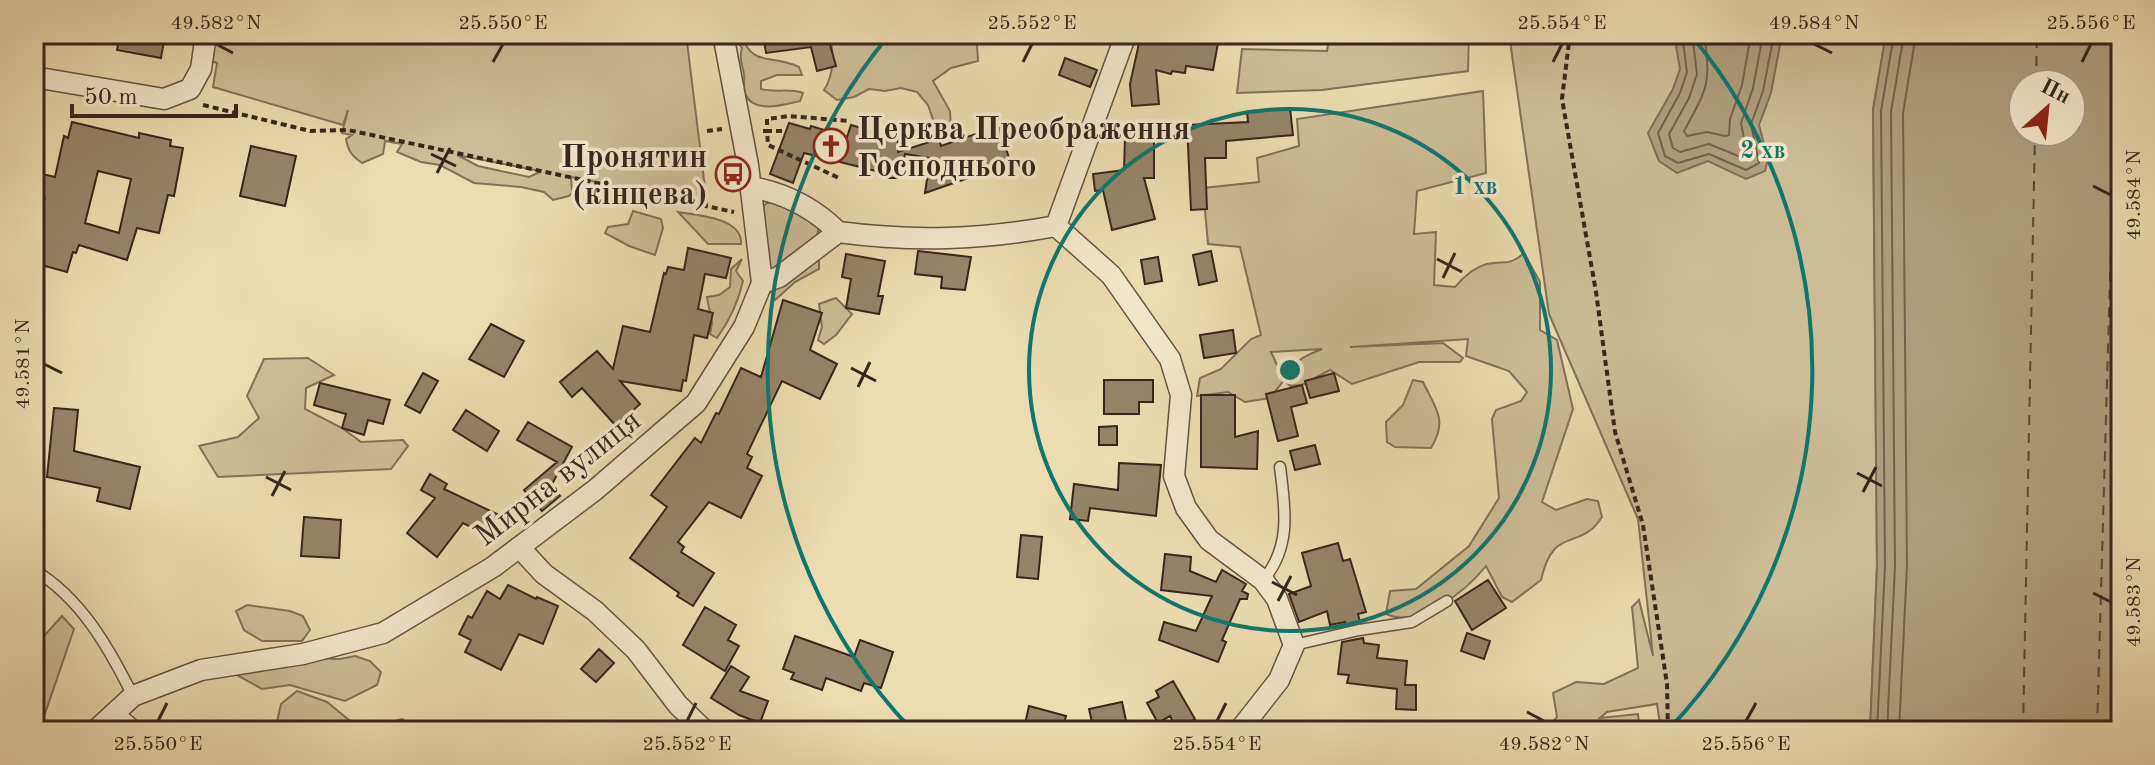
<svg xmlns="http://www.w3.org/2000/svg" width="2155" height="765" font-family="'Old Standard TT',serif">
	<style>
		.green { fill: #cdbd96; stroke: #827159; stroke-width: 2; fill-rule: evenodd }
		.water { fill: #af9e7d; stroke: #7f6e56; stroke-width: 2; fill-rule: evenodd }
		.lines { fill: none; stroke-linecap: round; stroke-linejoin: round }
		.shore { stroke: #74624c; stroke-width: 2 }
		.ferry { stroke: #5c4939; stroke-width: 2; stroke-dasharray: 10 8; stroke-linecap: butt }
		.building { fill: #968468; stroke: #38251c; stroke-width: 2; fill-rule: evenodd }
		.lane-casing { stroke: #655341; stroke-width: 13 }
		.street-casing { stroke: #655341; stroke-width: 23 }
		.path { stroke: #38251c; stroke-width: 4; stroke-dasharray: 6 4; stroke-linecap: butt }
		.lane { stroke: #f3e8cb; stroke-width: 10 }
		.street { stroke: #f3e8cb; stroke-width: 20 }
		.ticks { fill: none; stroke: #38251c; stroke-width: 3 }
		.ring { fill: none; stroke: #0f766e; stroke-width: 4 }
		.labels { text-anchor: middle; stroke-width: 7; stroke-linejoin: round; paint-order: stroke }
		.poi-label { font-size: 32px; font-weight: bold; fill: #38251c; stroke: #f3e8cb; text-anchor: start }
		.street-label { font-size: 32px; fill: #38251c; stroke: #f3e8cb }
		.centre { fill: #0f766e; stroke: #f3e8cb; stroke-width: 4 }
		.ring-label { font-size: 24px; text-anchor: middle; font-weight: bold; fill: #0f766e; stroke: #f3e8cb; stroke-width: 7; stroke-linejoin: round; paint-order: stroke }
		.neatline { fill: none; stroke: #38251c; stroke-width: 3 }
		.ticks-label { font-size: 20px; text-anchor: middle; fill: #38251c }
	</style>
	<rect width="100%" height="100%" fill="#ecdcaf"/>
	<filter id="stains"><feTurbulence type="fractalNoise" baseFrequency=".0025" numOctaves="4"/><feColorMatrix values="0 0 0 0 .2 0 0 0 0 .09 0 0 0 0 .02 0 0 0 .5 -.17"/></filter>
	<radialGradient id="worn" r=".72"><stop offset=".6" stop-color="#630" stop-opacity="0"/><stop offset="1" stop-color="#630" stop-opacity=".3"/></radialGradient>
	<path class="green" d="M 214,34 L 686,34 L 707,204 L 571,177 L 572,193 L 569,196 L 553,200 L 544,192 L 521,187 L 474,183 L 440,165 L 421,162 L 397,152 L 402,144 L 385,141 L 383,154 L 362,163 C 352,156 348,151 346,139 L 352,135 L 342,133 L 348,110 L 343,125 L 213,87 L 217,63 L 211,61 ZM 457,155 L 540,171 L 540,172 L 529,177 L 478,166 Z
		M 732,34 L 741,34 C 752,68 772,54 799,67 L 802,75 L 777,75 L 761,81 L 761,89 C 775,93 789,88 803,93 L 800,101 C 783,105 754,114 745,94 C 743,88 745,81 744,74 C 742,64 739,58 742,48 Z
		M 828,34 L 970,34 L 977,45 L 978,61 L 951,68 L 933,81 L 950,111 L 951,129 L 937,131 L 928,105 L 917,92 L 901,88 L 885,91 L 869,89 L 854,97 L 837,100 L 824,90 C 834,75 835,51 828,34 Z
		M 1330,34 L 1469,34 L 1468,71 L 1322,90 L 1237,93 L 1242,49 L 1327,51 Z
		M 1509,34 L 1886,34 L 1873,110 L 1877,566 L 1870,731 L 1661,731 L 1657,704 L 1607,712 L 1600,718 L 1638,714 L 1640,731 L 1545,731 L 1557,717 L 1553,693 L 1576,682 L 1604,684 L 1638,668 L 1632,607 L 1639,600 L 1653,656 L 1638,519 L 1549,314 Z
		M 1483,91 L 1486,173 L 1417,191 L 1414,234 L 1436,232 L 1434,285 L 1455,287 C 1462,278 1475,267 1487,264 C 1505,260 1508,267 1524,253 L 1540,282 L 1540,330 L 1557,340 L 1573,409 L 1542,502 L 1556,510 L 1587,499 L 1598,501 L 1602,517 C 1579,553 1554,523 1541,580 L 1512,602 L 1502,597 L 1486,566 C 1466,591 1419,629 1386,614 L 1390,591 L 1416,589 L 1469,546 L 1499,498 L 1492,419 L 1496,410 L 1521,401 L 1527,392 L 1509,371 L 1466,356 L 1468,339 L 1350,347 L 1443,343 L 1463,358 L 1460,362 L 1419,362 L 1352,384 L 1330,370 L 1302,385 L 1290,386 L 1286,382 C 1291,362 1304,356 1322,349 L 1271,352 L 1284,380 L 1270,398 L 1245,402 L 1228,392 L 1197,396 L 1200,378 L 1221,369 L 1251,339 L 1261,335 L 1240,247 L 1208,244 L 1203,188 L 1259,182 L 1257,158 L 1299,146 L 1297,119 Z
		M 777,202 L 812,220 L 819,228 L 816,239 L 772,270 L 768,263 L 761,208 L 767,203 Z
		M 633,211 L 661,219 L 663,228 L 655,255 L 629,246 L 605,233 L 608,227 L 628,224 Z
		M 678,212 C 698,215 743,218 741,244 L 708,244 Z
		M 808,251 L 819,261 L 819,269 L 795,282 L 775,300 L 769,287 Z
		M 742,259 L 736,271 L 743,281 C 738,303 730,320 717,338 L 710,334 L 712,323 L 707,297 L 719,295 L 730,287 L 731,269 Z
		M 836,298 L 852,314 L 836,335 L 824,344 L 818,340 L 822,327 L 819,304 Z
		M 308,358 L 334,375 L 306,388 L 305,409 L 342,428 L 361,442 L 403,440 L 408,446 L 391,469 L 218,477 L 199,446 L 238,437 L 259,418 L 247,396 L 264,359 Z
		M 1413,380 L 1423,382 C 1436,409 1448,420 1431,448 L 1395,447 L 1387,442 L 1386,422 L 1403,405 Z
		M 247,605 L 290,611 L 303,616 L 310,630 L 302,641 L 262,641 L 244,630 L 236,611 Z
		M 62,616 L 74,629 L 39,731 L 34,731 L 34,619 L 37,644 Z
		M 355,656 L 370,661 L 381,672 L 377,685 L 345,701 L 290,685 L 262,689 L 237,675 L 247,663 L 276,657 L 340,659 Z
		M 297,691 L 327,702 L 361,730 L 402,719 L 421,731 L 275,731 L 281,704 Z"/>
	<path class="water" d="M 1674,34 L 1782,34 L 1771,93 L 1759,125 L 1768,159 L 1765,171 L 1746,179 L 1708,161 L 1677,173 L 1659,161 L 1648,133 L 1673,89 L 1680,69 Z
		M 1886,34 L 2121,34 L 2121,731 L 1870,731 L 1877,566 L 1873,110 ZM 2023,84 L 2071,84 L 2071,132 L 2023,132 Z"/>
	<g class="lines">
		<path class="shore" d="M 1682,34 L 1687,72 L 1680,93 L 1658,133 L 1665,156 L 1678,163 L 1709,154 L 1746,170 L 1759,163 L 1751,124 L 1763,91 L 1774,34
			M 1692,34 L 1697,74 L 1689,98 L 1669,134 L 1673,148 L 1680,152 L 1709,144 L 1743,158 L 1747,153 L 1741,123 L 1753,88 L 1763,34
			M 1704,34 C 1712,82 1707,89 1684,131 L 1687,136 L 1707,132 L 1725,136 L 1729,135 L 1730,119 L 1742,85 L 1751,34
			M 1877,731 L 1885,566 L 1881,111 L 1894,34
			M 1887,731 L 1895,566 L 1891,112 L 1904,34
			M 1899,731 L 1907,566 L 1903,113 L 1916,34"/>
		<path class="ferry" d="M 2036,84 L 2037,34
			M 2023,731 L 2035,132
			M 2097,731 L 2117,34"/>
	</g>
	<path class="building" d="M 120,34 L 165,34 L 161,58 L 117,50 Z
		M 763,34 L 827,34 L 836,66 L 817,71 L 811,47 L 766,53 Z
		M 1141,34 L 1218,43 L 1213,70 L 1186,66 L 1185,73 L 1172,71 L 1171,74 L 1156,70 L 1159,104 L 1132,106 L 1130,84 Z
		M 1065,58 L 1097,70 L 1090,87 L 1059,75 Z
		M 1290,108 L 1293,135 L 1226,141 L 1226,158 L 1205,158 L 1207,209 L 1191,210 L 1187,125 L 1248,122 L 1247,112 Z
		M 72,122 L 139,138 L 139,133 L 171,140 L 170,146 L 183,148 L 174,196 L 168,195 L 159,233 L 137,228 L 127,260 L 79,245 L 76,253 L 73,252 L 67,272 L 34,263 L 34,238 L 45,198 L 34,195 L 34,172 L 55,177 L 64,136 L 68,138 ZM 98,171 L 131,179 L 119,233 L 85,223 Z
		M 789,123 L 810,129 L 811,126 L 847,137 L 851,125 L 879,133 L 898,133 L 898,152 L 939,139 L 941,146 L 999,126 L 1009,158 L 1002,160 L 1003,166 L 925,193 L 930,158 L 905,154 L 900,178 L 884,178 L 884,173 L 804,153 L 793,183 L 770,174 Z
		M 1125,138 L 1154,139 L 1154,178 L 1144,178 L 1155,219 L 1112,230 L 1103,190 L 1095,191 L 1093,174 L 1124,170 Z
		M 251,146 L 296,156 L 285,206 L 240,196 Z
		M 688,248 L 731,258 L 726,278 L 705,274 L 698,309 L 713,313 L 707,338 L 694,335 L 686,381 L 683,380 L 681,391 L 620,381 L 640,404 L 616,426 L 582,388 L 572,397 L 560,382 L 597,351 L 613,369 L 623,326 L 650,332 L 664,273 L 666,274 L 668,267 L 684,270 Z
		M 918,251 L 971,257 L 965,290 L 941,288 L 942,277 L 915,274 Z
		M 1211,251 L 1217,281 L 1199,285 L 1193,255 Z
		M 846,254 L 885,261 L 878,296 L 883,296 L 879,314 L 846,308 L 851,279 L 842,277 Z
		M 1158,257 L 1162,281 L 1145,284 L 1141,260 Z
		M 783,300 L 822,313 L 810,350 L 837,364 L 820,399 L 782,381 L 747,454 L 752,457 L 747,468 L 762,476 L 741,518 L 709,502 L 678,542 L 684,547 L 681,552 L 714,573 L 693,606 L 677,596 L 679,593 L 630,558 L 667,507 L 651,495 L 695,438 L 701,443 L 716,413 L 719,414 L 741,368 L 761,377 Z
		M 491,324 L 524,341 L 504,377 L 469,359 Z
		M 1233,330 L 1236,353 L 1204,358 L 1200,335 Z
		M 423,373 L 438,381 L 420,413 L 405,405 Z
		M 1334,373 L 1339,391 L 1310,398 L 1305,381 Z
		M 1104,380 L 1153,380 L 1153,402 L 1139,402 L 1139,414 L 1104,414 Z
		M 320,383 L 390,400 L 383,424 L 368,420 L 364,435 L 342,428 L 346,414 L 314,405 Z
		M 1302,385 L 1307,403 L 1291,407 L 1298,436 L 1278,441 L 1266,394 Z
		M 1201,395 L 1235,395 L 1235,437 L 1258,431 L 1257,469 L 1201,467 Z
		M 54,408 L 78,410 L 74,451 L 140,467 L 130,509 L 97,501 L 100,488 L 47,477 Z
		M 466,410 L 499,431 L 487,451 L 453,430 Z
		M 528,422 L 572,447 L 551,486 L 560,496 L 542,511 L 524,490 L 557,462 L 517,440 Z
		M 1117,426 L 1117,445 L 1099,445 L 1099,427 Z
		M 1315,445 L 1320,464 L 1295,470 L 1290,451 Z
		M 1119,463 L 1161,465 L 1156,516 L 1090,508 L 1088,521 L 1070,519 L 1074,484 L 1118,490 Z
		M 430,474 L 447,484 L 444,489 L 499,515 L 489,536 L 463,523 L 437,557 L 407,533 L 435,498 L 421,490 Z
		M 304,517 L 341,520 L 339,558 L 301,556 Z
		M 1021,535 L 1042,537 L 1038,579 L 1017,577 Z
		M 1338,543 L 1343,561 L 1350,559 L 1366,612 L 1358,614 L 1360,622 L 1344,625 L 1345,622 L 1330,625 L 1327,611 L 1299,622 L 1289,594 L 1311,586 L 1302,553 Z
		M 1165,554 L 1191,557 L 1190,571 L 1216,582 L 1222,570 L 1246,584 L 1242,591 L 1248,594 L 1247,599 L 1240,599 L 1222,640 L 1226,642 L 1218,662 L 1159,640 L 1164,622 L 1196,631 L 1212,596 L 1161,590 Z
		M 1488,580 L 1506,608 L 1472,630 L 1455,601 Z
		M 508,585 L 536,599 L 537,597 L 558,606 L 543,644 L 519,634 L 501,670 L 465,652 L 471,640 L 459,634 L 468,616 L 472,618 L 487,591 L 500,599 Z
		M 705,607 L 736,625 L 728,640 L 739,646 L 725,671 L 683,645 Z
		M 1467,633 L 1490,641 L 1484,659 L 1461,651 Z
		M 795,636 L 854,657 L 860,640 L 893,652 L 881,688 L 864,683 L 861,691 L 826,678 L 822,690 L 791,679 L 794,673 L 783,669 Z
		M 1363,638 L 1364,643 L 1379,645 L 1377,658 L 1407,661 L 1405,685 L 1416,685 L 1416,710 L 1396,709 L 1397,689 L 1347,683 L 1349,675 L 1338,674 L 1342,642 Z
		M 599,649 L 614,663 L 596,682 L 581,669 Z
		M 731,666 L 749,677 L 740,691 L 768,701 L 760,723 L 739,715 L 711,698 Z
		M 1173,681 L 1195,719 L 1177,729 L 1170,716 L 1158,723 L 1147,703 L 1159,697 L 1156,691 Z
		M 1122,702 L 1127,725 L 1112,728 L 1113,731 L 1094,731 L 1089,709 Z
		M 1029,706 L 1066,716 L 1062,731 L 1025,724 Z"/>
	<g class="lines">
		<g class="lane-casing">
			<path id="lane" d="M 34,570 C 81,598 109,648 133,696
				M 1263,580 C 1292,547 1285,507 1280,467
				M 1294,645 L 1359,630 L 1412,622 L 1447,601"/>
		</g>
		<g class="street-casing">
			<path id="street" d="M 34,77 L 164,99 L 190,89 L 201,69 L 206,34
				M 751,187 C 784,193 814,208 838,232
				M 1056,226 L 1111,275 L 1170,359 L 1181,395 L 1174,476 L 1186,508 L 1209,540 L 1263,580 L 1277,599 L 1294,645 L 1279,680 L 1239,731
				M 762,283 L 779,277 L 838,232 C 914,242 981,240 1056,226 L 1126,34
				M 519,547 L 544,574 L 595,611 L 636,650 L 678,705 L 705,731
				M 114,715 L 133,731
				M 95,731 L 133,696 L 201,670 L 303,654 L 383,633 L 493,567 L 595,490 L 696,403 L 744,327 L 762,283 L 748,165 L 723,34"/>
		</g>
		<path class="path" d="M 1570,34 L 1562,99 L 1596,292 L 1615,432 L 1643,525 L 1667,684 L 1668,731
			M 203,105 L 310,131 L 348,130 L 734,212
			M 707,131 L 722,129
			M 763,131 L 767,131 L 767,119 L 789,116 L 849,121
			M 782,131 L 767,131 L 768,145 L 839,178"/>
		<use href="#lane" class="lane"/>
		<use href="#street" class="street"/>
	</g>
	<path class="ticks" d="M 216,44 L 233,53M 1814,44 L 1832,53M 493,62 L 503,44M 1023,62 L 1032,44M 1553,62 L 1562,44M 2082,62 L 2091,44M 431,154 L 456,166M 437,173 L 450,148M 2093,186 L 2111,195M 1437,259 L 1462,272M 1443,278 L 1455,253M 44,364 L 62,373M 851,368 L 876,381M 858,387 L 870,362M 1857,473 L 1882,486M 266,477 L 291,490M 1863,492 L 1876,467M 272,496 L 285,471M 1272,582 L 1297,595M 2093,593 L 2111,602M 1278,601 L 1291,576M 1527,712 L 1544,721M 158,721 L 167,703M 687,721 L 696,703M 1217,721 L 1226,703M 1746,721 L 1756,703"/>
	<g class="ring">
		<circle cx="1290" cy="370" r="261"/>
		<path d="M911 729A522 522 0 0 1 890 34M1690 34A522 522 0 0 1 1669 729"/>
	</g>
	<defs>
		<g id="church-ring" transform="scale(1.8)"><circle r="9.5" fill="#f3e8cb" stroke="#8f2418" stroke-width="1.5"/><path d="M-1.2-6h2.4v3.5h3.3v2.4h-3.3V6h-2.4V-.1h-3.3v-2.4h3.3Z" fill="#8f2418"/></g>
		<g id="bus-ring" transform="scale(1.8)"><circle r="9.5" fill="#f3e8cb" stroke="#8f2418" stroke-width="1.5"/><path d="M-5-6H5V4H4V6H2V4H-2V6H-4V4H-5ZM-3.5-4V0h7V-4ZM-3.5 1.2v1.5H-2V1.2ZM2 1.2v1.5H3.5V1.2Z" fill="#8f2418"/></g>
	</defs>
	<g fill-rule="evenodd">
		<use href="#church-ring" x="831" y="146"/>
		<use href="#bus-ring" x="733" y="174"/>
	</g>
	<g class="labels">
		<g class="poi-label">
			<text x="857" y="139">Церква Преображення<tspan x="857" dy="37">Господнього</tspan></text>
			<text x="707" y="167" text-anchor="end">Пронятин<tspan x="707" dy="37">(кінцева)</tspan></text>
		</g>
		<g class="street-label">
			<text transform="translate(557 477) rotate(-38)" y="11">Мирна вулиця</text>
		</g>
	</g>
	<circle cx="1290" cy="370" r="12" class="centre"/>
	<g class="ring-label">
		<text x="1763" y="158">2 хв</text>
		<text x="1475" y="194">1 хв</text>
	</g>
	<rect width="2155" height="765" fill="none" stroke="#ecdcaf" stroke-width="88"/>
	<g transform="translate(2047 108) rotate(27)"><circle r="38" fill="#f3e8cb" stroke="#a89a85" stroke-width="2"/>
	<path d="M0-6L14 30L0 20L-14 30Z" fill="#8f2418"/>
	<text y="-12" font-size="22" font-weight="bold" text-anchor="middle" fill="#38251c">Пн</text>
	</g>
	<path d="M72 104v12h164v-12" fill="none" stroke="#38251c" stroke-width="4"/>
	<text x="84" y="104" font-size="24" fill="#38251c" stroke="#f3e8cb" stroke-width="6" paint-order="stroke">50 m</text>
	<rect x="44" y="44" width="2067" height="677" class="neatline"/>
	<g class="ticks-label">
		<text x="216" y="29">49.582°N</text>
		<text x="503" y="29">25.550°E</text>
		<text x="1032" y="29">25.552°E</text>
		<text x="1562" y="29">25.554°E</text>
		<text x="1814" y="29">49.584°N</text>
		<text x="2091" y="29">25.556°E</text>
		<text transform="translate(2133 195) rotate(-90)" y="7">49.584°N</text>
		<text transform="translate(22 364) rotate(-90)" y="7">49.581°N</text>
		<text transform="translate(2133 602) rotate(-90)" y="7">49.583°N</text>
		<text x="158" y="750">25.550°E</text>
		<text x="687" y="750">25.552°E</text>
		<text x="1217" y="750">25.554°E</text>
		<text x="1544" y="750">49.582°N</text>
		<text x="1746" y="750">25.556°E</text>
	</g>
	<rect width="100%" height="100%" filter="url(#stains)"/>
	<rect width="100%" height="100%" fill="url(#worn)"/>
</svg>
